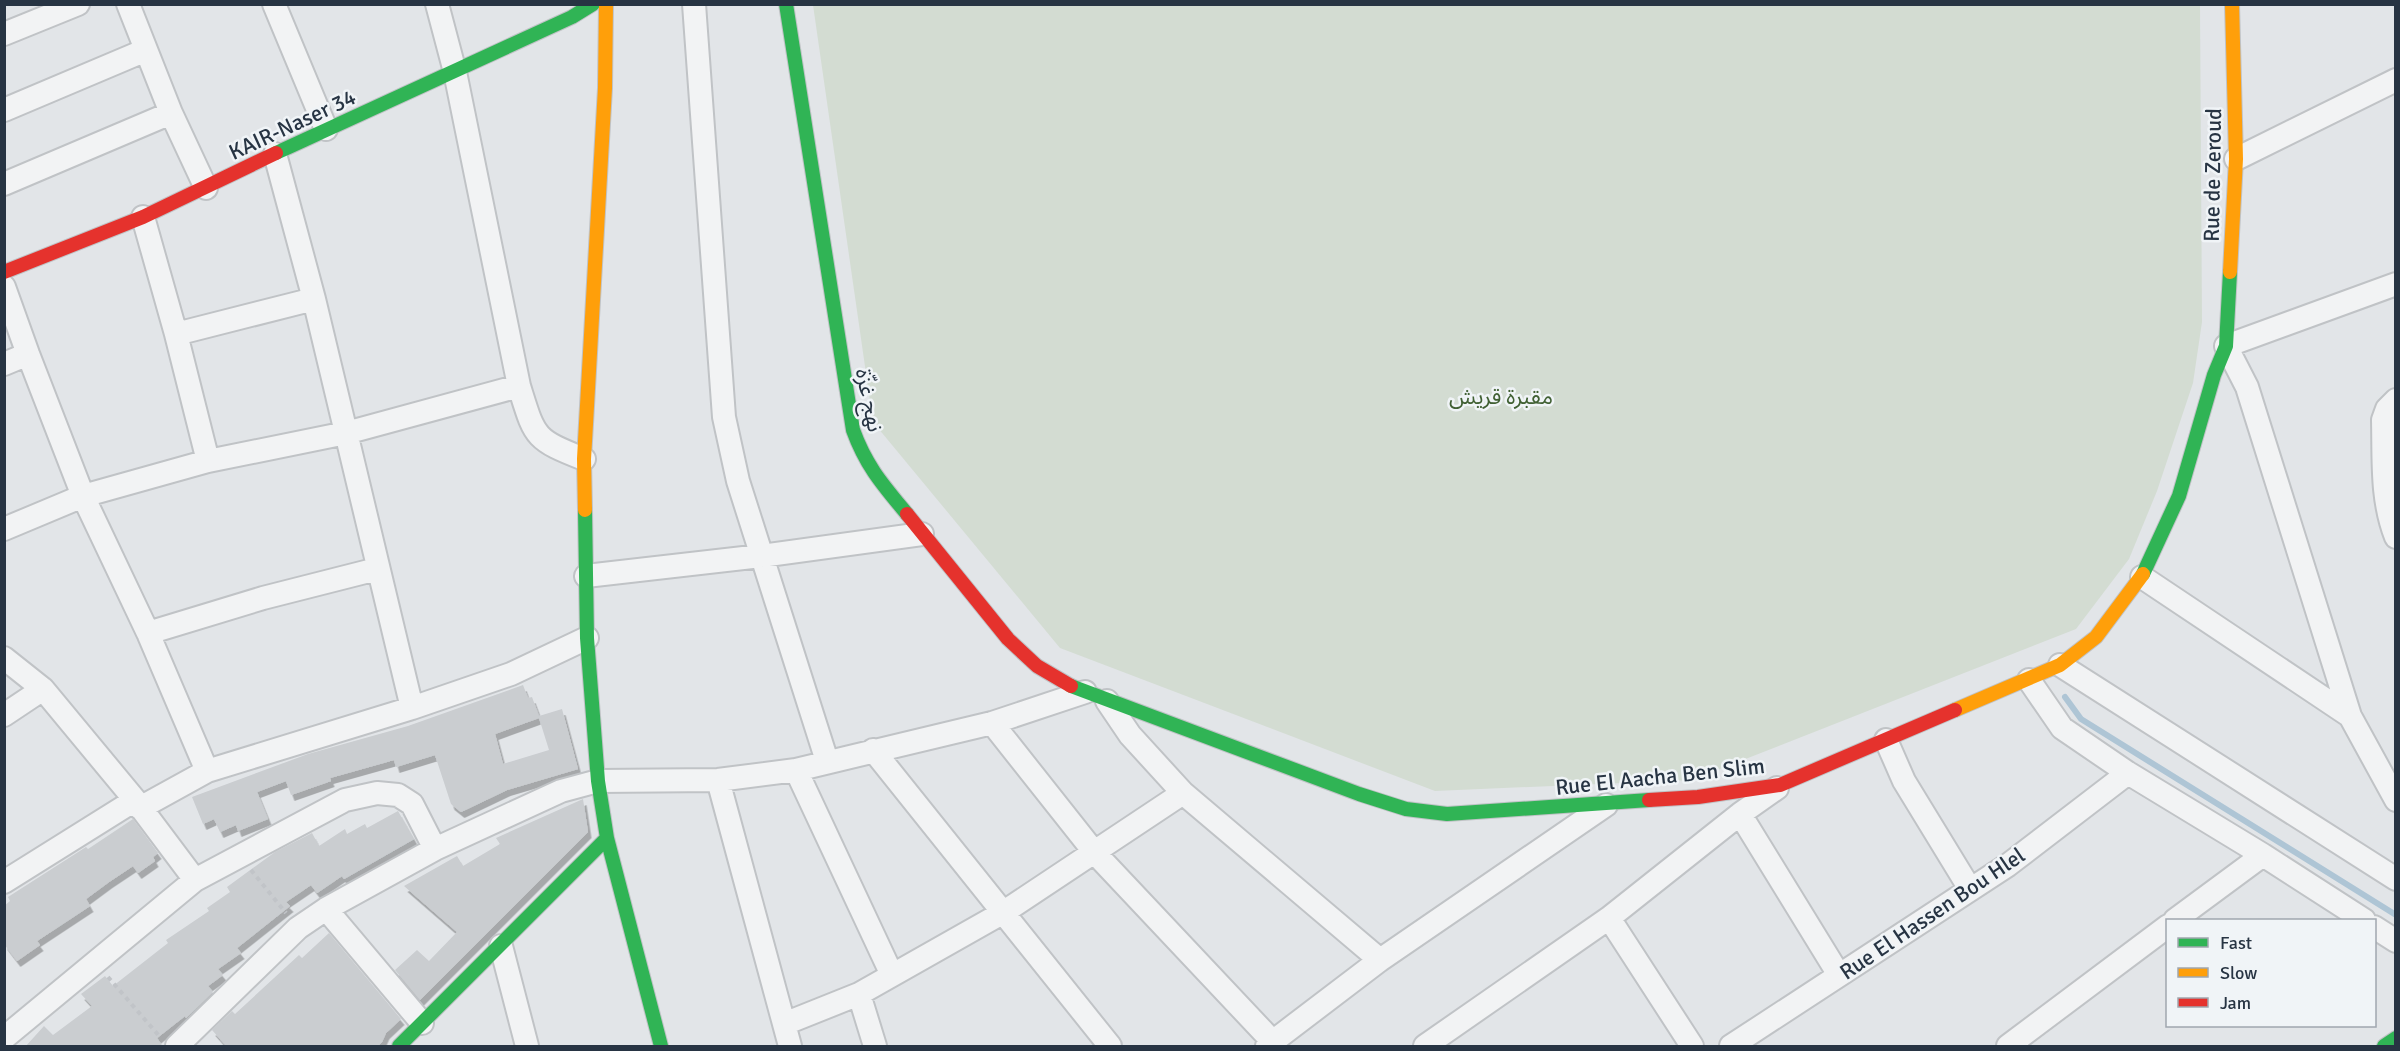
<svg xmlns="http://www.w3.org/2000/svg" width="2400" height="1051" font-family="Signika,'Noto Sans Arabic',sans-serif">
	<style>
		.green { fill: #d3dcd2 }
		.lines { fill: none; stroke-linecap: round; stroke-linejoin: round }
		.stream { stroke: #aec5d5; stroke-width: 6 }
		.building { fill: #cacdd0; fill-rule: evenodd; filter: url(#shadow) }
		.street-casing { stroke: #c0c3c6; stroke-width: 26 }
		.fast-casing { stroke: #c0c3c6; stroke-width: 16 }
		.slow-casing { stroke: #c0c3c6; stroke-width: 16 }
		.jam-casing { stroke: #c0c3c6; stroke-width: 16 }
		.path { stroke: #c1c4c8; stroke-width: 4; stroke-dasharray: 4.5 4.5; stroke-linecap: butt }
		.street { stroke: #f2f3f4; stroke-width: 22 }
		.fast { stroke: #30b455; stroke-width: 14 }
		.slow { stroke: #ff9f0a; stroke-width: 14 }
		.jam { stroke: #e5322d; stroke-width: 14 }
		.labels { text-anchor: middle; stroke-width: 5; stroke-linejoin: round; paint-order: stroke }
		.street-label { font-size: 22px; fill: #273443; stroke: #f0f4f7 }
		.park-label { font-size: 22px; fill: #406033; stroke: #f0f4f7 }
	</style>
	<defs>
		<filter id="shadow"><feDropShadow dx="3.5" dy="6" stdDeviation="0" flood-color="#0004"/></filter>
	</defs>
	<rect width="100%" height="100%" fill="#e2e5e8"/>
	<path class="green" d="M 813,5 L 2200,5 L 2202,322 L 2193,383 L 2157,491 L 2129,559 L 2076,629 L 1692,780 L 1435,791 L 1060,648 L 873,422 Z"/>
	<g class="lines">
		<path class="stream" d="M 2065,697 L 2081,719 L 2396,915"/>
	</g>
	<path class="building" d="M 523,685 L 528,698 L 532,697 L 539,716 L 562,709 L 578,769 L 507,790 L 461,812 L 451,804 L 435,755 L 396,767 L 394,760 L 330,778 L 331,781 L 291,795 L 286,781 L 257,792 L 268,819 L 238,831 L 236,825 L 220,832 L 214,819 L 203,824 L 192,797 L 308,754 L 408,726 ZM 539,718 L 549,750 L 503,764 L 495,734 Z
		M 583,799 L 588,832 L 420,1000 L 395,970 L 417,950 L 429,961 L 457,932 L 404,886 L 457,856 L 463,866 L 500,844 L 496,838 Z
		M 398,811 L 414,839 L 344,879 L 342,876 L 317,893 L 311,885 L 286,902 L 290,906 L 237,948 L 241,953 L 218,969 L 223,975 L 208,986 L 213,992 L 186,1018 L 185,1016 L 157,1038 L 163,1047 L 25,1047 L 44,1026 L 53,1035 L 92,1006 L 81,994 L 105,976 L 113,986 L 168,943 L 166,940 L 209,911 L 207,908 L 230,892 L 227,887 L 275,852 L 312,833 L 319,846 L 345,829 L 347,834 L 365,824 L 367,828 Z
		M 133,819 L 158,853 L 153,857 L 155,861 L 138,873 L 133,866 L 109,882 L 86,899 L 90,906 L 37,941 L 40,945 L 17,961 L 4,944 L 4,906 L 10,901 L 8,897 L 86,847 L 88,849 Z
		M 329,933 L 401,1019 L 386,1033 L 382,1042 L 377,1047 L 227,1047 L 212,1030 L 232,1011 L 235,1014 L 299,955 L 302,958 Z"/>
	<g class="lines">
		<g class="street-casing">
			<path id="street" d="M 128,4 L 171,113 L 206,188
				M 274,4 L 326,129
				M 437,4 L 455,72 L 519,386 C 535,437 533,439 584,459
				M 694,4 L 724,417 L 738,481 L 827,761
				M 4,34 L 78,4
				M 4,110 L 146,50
				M 275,154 L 314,299 L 412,708
				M 2236,159 L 2396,80
				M 4,184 L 171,113
				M 143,217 L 176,334 L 208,461
				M 2396,284 L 2226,346 L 2247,387 L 2350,716 L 2396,800
				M 4,287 L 28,354 L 83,496 L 148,633 L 207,771
				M 176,334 L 314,299
				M 4,364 L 28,354
				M 2396,400 L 2387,409 L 2383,420 C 2384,460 2381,499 2396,537
				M 4,529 L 83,496 L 208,461 L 346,433 L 519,386
				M 586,576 L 761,556 L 922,534
				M 2142,577 L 2350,716
				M 148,633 L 263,598 L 377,569
				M 4,658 L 43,689 L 135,800 L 195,880
				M 2060,665 L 2396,879
				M 2029,680 L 2062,728 L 2128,773 L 2263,855 L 2364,920
				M 1107,701 L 1130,735 L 1183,793 L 1380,960
				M 4,715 L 43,689
				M 992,723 L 1095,853 L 1274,1043
				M 1886,740 L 1904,781 L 1970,889
				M 873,750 L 1110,1046
				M 796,770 L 892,975
				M 718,780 L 790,1046
				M 140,808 L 207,771 L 412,708 L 511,674 L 587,638
				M 1740,814 L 1839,975
				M 4,882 L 135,800
				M 326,909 L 422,1023
				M 1609,918 L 1692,1046
				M 2175,920 L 2263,855
				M 2374,927 L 2396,941
				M 501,946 L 527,1046
				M 859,994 L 875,1046
				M 784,1024 L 859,994 L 1004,912 L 1183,793
				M 4,1038 L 195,880 L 345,800 L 377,793 L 398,795 L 412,804 L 435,849
				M 177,1046 L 298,928 L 326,909 L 435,849 L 561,791 L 598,781 L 718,780 L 796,770 L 992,723 L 1085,692
				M 1267,1046 L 1380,960 L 1606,805
				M 1425,1046 L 1609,918 L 1740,814 L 1777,788
				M 1731,1046 L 2008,865 L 2128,773
				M 2008,1046 L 2168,926"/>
		</g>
		<g class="fast-casing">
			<path id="fast" d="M 786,4 L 853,430 C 866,466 883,485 907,514
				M 276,153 L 572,17 L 593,4
				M 585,510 L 587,638 L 598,781 L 607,838 L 661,1046
				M 2143,574 L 2179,496 L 2214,375 L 2226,346 L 2230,272
				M 1071,686 L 1359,794 L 1406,809 L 1447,814 L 1649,800
				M 399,1046 L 607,838
				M 2384,1046 L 2396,1038"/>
		</g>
		<g class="slow-casing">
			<path id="slow" d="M 2230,272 L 2236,159 L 2232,4
				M 585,510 L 584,459 L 605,88 L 606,4
				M 1955,710 L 2060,665 L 2096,637 L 2143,574"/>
		</g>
		<g class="jam-casing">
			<path id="jam" d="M 4,272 L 143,217 L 276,153
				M 907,514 L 1008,639 L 1037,666 L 1071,686
				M 1649,800 L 1698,797 L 1780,785 L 1955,710"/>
		</g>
		<path class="path" d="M 251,870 L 286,913
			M 108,977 L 160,1037"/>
		<use href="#street" class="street"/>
		<use href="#fast" class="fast"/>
		<use href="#slow" class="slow"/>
		<use href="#jam" class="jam"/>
	</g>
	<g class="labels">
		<g class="street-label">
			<text transform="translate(292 124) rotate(-25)" y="8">KAIR-Naser 34</text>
			<text transform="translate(2212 175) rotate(-89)" y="8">Rue de Zeroud</text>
			<text transform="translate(870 400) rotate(78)" y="8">نهج غزّة</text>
			<text transform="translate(1660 776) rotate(-6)" y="8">Rue El Aacha Ben Slim</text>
			<text transform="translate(1932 913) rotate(-34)" y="8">Rue El Hassen Bou Hlel</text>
		</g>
		<g class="park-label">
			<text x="1501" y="404">مقبرة قريش</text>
		</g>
	</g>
	<rect width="2400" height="1051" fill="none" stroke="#273443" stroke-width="12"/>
	<rect x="2166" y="919" width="210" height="108" fill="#f0f4f7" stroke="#a0a7af" stroke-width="1.5"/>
	<rect x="2178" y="938" width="30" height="9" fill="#30b455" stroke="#a0a7af" stroke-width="1.5"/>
	<text x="2220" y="949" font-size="18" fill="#273443">Fast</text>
	<rect x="2178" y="968" width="30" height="9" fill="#ff9f0a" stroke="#a0a7af" stroke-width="1.5"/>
	<text x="2220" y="979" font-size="18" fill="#273443">Slow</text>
	<rect x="2178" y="998" width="30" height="9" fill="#e5322d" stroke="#a0a7af" stroke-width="1.5"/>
	<text x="2220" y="1009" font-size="18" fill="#273443">Jam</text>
</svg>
